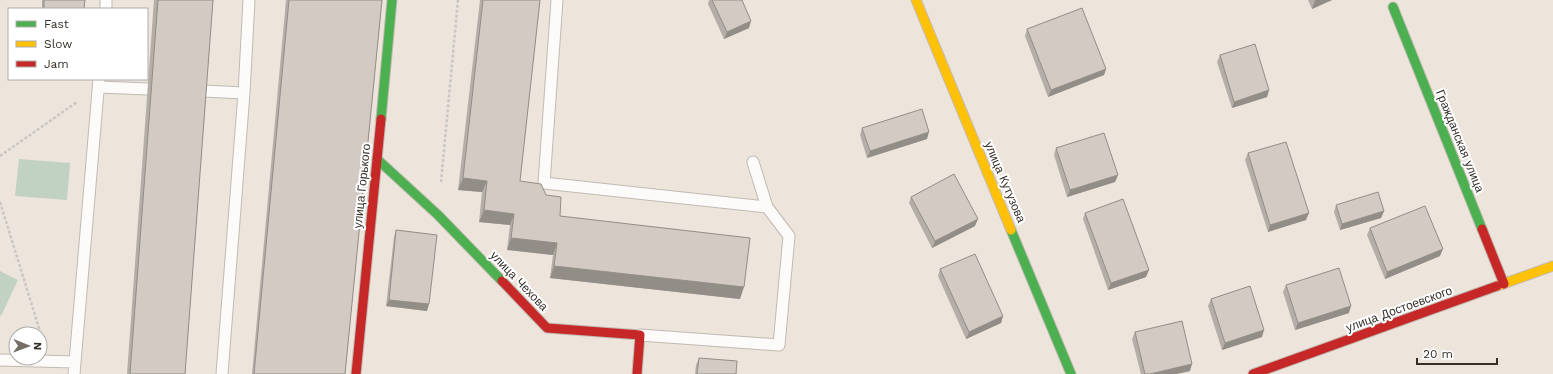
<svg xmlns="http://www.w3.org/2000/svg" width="1553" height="374" font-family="'Work Sans',sans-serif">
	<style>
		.green { fill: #c2d2c2 }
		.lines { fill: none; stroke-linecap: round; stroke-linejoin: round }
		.lane-casing { stroke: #c0bab2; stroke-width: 13 }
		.fast-casing { stroke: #c0bab2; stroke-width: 11 }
		.slow-casing { stroke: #c0bab2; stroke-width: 11 }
		.jam-casing { stroke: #c0bab2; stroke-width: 11 }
		.path { stroke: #c9c6c3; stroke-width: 2.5; stroke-dasharray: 3 2; stroke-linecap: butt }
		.lane { stroke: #fcfbfa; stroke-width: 11 }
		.fast { stroke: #4caf50; stroke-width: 9 }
		.slow { stroke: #ffc107; stroke-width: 9 }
		.jam { stroke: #c62828; stroke-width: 9 }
		.wall { fill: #b5aea8 }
		.shaded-wall { fill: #938d88 }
		.building { fill: #d2cac3; stroke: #938d88 }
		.labels { text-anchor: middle; stroke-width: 4; stroke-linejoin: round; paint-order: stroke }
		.street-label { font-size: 12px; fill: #352f28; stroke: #fff }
	</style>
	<rect width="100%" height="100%" fill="#ede4db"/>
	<path class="green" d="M 19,159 L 70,163 L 67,200 L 15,196 Z
		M 0,271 L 18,280 L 1,316 L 0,315 Z"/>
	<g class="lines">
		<g class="lane-casing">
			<path id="lane" d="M 557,0 L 544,183 L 767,207 L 789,236 L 779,345 L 640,335
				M 106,9 L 106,0
				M 99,87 L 148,89
				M 203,91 L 244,93
				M 753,162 L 767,207
				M 0,360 L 75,362
				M 74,374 L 99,79
				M 222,374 L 244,93 L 249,0"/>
		</g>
		<g class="fast-casing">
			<path id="fast" d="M 1393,7 L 1482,229
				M 381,119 L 392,0
				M 377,159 L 438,215 L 502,281
				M 1011,230 L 1071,374"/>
		</g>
		<g class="slow-casing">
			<path id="slow" d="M 916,0 L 1011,230
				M 1497,286 L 1553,266"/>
		</g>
		<g class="jam-casing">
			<path id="jam" d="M 1482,229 L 1504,284
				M 502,281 L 547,328 L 640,335 L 637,374
				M 356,374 L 381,119
				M 1253,374 L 1497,286"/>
		</g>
		<path class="path" d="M 0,156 L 77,102
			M 441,182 L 458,0
			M 0,202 L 43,341"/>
		<use href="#lane" class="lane"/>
		<use href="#fast" class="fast"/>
		<use href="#slow" class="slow"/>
		<use href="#jam" class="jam"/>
	</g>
	<path class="wall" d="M 42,0 L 85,0 L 84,9 L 42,9 Z
		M 154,0 L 213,0 L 185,374 L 127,374 Z
		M 286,0 L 382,0 L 345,374 L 252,374 Z
		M 480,0 L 540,0 L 520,181 L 546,195 L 560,216 L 740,299 L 550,278 L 553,255 L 507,250 L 510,225 L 479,222 L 482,192 L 458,190 Z
		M 709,0 L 742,0 L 749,28 L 724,39 L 708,4 Z
		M 1308,0 L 1332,0 L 1312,9 Z
		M 1027,29 L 1106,69 L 1104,75 L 1048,97 L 1025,36 Z
		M 1220,55 L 1269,90 L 1267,97 L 1232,108 L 1217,62 Z
		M 862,128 L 927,139 L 867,158 L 860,135 Z
		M 1056,148 L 1118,175 L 1115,182 L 1067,197 L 1054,155 Z
		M 1248,153 L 1306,220 L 1268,232 L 1245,160 Z
		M 911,197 L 975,226 L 932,248 L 909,203 Z
		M 1336,205 L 1384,211 L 1381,218 L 1340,230 L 1334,212 Z
		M 1085,213 L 1146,277 L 1108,290 L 1083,219 Z
		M 1370,228 L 1440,256 L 1385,279 L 1367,235 Z
		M 396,230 L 427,311 L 386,306 L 394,237 Z
		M 940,269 L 1003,316 L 1001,323 L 966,339 L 938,276 Z
		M 1286,285 L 1349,313 L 1295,330 L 1283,292 Z
		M 1211,299 L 1262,337 L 1222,350 L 1208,306 Z
		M 1135,332 L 1190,371 L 1176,374 L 1141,374 L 1132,339 Z
		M 699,358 L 736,374 L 695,374 L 696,365 Z"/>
	<path class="shaded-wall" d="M 1315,0 L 1332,0 L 1312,9 Z
		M 751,21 L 749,28 L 724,39 L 727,32 Z
		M 1106,69 L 1104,75 L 1048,97 L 1051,90 Z
		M 1269,90 L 1267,97 L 1232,108 L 1234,102 Z
		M 929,132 L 927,139 L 867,158 L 870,151 Z
		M 1118,175 L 1115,182 L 1067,197 L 1070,190 Z
		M 463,178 L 487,181 L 482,192 L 458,190 Z
		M 484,210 L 514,214 L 510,225 L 479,222 Z
		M 1384,211 L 1381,218 L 1340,230 L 1342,224 Z
		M 1309,213 L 1306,220 L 1268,232 L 1270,225 Z
		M 978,219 L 975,226 L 932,248 L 935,241 Z
		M 511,238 L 557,243 L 553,255 L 507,250 Z
		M 1443,249 L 1440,256 L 1385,279 L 1387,272 Z
		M 554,266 L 744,287 L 740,299 L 550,278 Z
		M 1149,270 L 1146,277 L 1108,290 L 1111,283 Z
		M 389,300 L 429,304 L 427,311 L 386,306 Z
		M 1351,306 L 1349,313 L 1295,330 L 1298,323 Z
		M 1003,316 L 1001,323 L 966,339 L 969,332 Z
		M 1264,330 L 1262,337 L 1222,350 L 1225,343 Z
		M 1192,364 L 1190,371 L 1176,374 L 1150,374 Z"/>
	<path class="building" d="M 44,0 L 85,0 L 84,9 L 44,9 Z
		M 158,0 L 213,0 L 185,374 L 130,374 Z
		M 289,0 L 382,0 L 345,374 L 254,374 Z
		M 483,0 L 540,0 L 520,181 L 541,184 L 546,195 L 561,197 L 560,216 L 750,238 L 744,287 L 554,266 L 557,243 L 511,238 L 514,214 L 484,210 L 487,181 L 463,178 Z
		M 712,0 L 742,0 L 751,21 L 727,32 Z
		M 1082,8 L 1106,69 L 1051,90 L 1027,29 Z
		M 1255,44 L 1269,90 L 1234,102 L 1220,55 Z
		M 922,109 L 929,132 L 870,151 L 862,128 Z
		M 1104,133 L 1118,175 L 1070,190 L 1056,148 Z
		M 1286,142 L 1309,213 L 1270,225 L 1248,153 Z
		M 954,174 L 978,219 L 935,241 L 911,197 Z
		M 1378,192 L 1384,211 L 1342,224 L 1336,205 Z
		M 1123,199 L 1149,270 L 1111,283 L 1085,213 Z
		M 1425,206 L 1443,249 L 1387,272 L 1370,228 Z
		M 396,230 L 437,235 L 429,304 L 389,300 Z
		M 975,254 L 1003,316 L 969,332 L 940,269 Z
		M 1339,268 L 1351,306 L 1298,323 L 1286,285 Z
		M 1250,286 L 1264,330 L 1225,343 L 1211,299 Z
		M 1182,321 L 1192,364 L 1150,374 L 1145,374 L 1135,332 Z
		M 699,358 L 737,361 L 736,374 L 697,374 Z"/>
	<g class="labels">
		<g class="street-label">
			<text transform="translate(1460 141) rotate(68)" y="4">Гражданская улица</text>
			<text transform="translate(1005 182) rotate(67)" y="4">улица Кутузова</text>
			<text transform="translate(362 186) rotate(-84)" y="4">улица Горького</text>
			<text transform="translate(519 281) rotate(46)" y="4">улица Чехова</text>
			<text transform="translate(1399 309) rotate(-20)" y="4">улица Достоевского</text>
		</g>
	</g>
	<rect x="8" y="8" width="140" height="72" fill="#ffffff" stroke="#aeaca9"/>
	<rect x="16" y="21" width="20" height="6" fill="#4caf50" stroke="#aeaca9"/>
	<text x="44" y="28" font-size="12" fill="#352f28">Fast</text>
	<rect x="16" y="41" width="20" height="6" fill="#ffc107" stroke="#aeaca9"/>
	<text x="44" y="48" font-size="12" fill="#352f28">Slow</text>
	<rect x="16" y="61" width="20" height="6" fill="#c62828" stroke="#aeaca9"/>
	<text x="44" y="68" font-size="12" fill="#352f28">Jam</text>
	<g transform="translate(28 346) rotate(91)"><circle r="19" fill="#ffffff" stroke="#aeaca9"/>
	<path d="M0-3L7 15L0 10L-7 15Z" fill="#756e67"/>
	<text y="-6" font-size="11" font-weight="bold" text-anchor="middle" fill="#352f28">N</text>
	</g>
	<path d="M1417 358v6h80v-6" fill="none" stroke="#352f28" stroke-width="2"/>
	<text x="1423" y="358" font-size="12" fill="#352f28" stroke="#ffffff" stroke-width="3" paint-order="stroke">20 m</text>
</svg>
